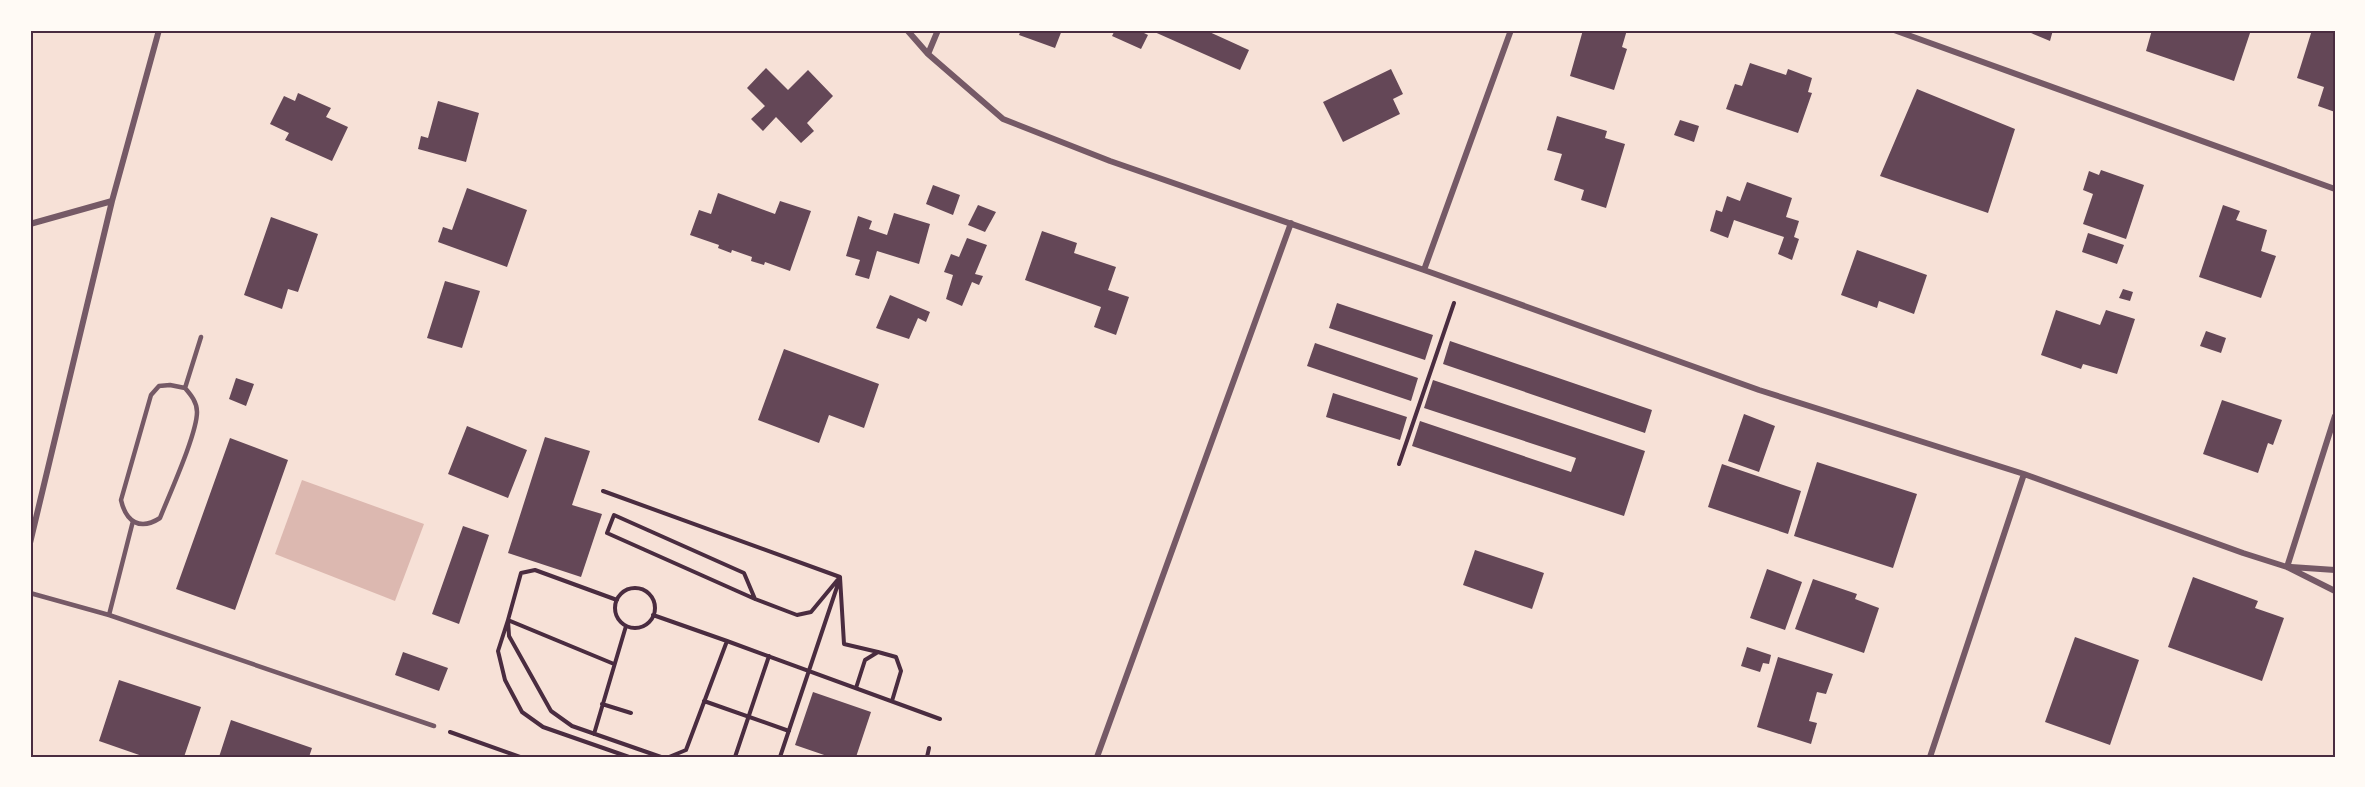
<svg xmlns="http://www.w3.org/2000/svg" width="2365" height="787" font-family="'Source Sans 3',sans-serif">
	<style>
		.water { fill: #dcb8b0 }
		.building { fill: #644757 }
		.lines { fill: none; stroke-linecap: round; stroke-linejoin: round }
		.path { stroke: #4a2c40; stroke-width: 4 }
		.service { stroke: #755966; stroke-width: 4.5 }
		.minor { stroke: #755966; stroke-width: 6 }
		.neatline { fill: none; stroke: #4a2c40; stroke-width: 2 }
	</style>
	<rect width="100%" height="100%" fill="#f7e1d7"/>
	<path class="water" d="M 302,480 L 424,524 L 395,601 L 275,554 Z"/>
	<path class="building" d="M 1021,30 L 1062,30 L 1055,48 L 1019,35 Z
		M 1115,30 L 1145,30 L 1144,33 L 1148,35 L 1141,49 L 1112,36 Z
		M 1150,30 L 1205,30 L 1249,50 L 1240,70 Z
		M 1583,30 L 1627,30 L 1622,47 L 1627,49 L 1614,90 L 1570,76 Z
		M 2024,30 L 2053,30 L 2050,41 Z
		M 2152,30 L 2251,30 L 2234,81 L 2146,51 Z
		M 2312,30 L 2335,30 L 2335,112 L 2318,106 L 2324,87 L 2297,78 Z
		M 1750,63 L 1786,75 L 1788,69 L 1812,78 L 1808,92 L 1812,93 L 1798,133 L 1726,109 L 1735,84 L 1742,86 Z
		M 766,68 L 788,90 L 808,70 L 833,96 L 807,123 L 814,131 L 801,143 L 776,117 L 763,131 L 751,119 L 765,106 L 747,88 Z
		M 1391,69 L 1403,94 L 1393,99 L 1400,114 L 1343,142 L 1323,102 Z
		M 1917,89 L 2015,129 L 1988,213 L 1880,176 Z
		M 298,93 L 331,108 L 326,117 L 348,127 L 332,161 L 285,140 L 289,133 L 270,124 L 284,96 L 295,101 Z
		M 438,101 L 479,113 L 466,162 L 418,149 L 421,136 L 428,138 Z
		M 1557,116 L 1607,131 L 1605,138 L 1625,144 L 1606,208 L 1581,200 L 1584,190 L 1554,180 L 1562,154 L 1547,150 Z
		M 1680,120 L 1699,126 L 1694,142 L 1674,135 Z
		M 2101,170 L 2144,185 L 2126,239 L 2083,224 L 2093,194 L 2083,190 L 2089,171 L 2099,175 Z
		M 1747,182 L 1792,198 L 1786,217 L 1799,221 L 1794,237 L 1799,239 L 1792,260 L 1778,254 L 1784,237 L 1734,220 L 1728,238 L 1710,231 L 1716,210 L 1722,212 L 1727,196 L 1740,201 Z
		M 933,185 L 960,195 L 953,215 L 926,204 Z
		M 467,188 L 527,210 L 507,267 L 438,242 L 443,227 L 452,230 Z
		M 718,193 L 775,214 L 780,201 L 811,211 L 790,271 L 765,262 L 764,265 L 751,261 L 752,257 L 732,250 L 731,253 L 718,248 L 719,245 L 690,235 L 699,210 L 711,214 Z
		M 978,205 L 996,212 L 985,232 L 968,225 Z
		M 2223,205 L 2240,211 L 2236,220 L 2267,230 L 2261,251 L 2276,256 L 2261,298 L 2199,277 Z
		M 894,213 L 930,224 L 919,264 L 877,251 L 869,279 L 855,275 L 860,260 L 846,256 L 858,216 L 872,221 L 869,229 L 887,235 Z
		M 271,217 L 318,234 L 298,292 L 288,289 L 282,309 L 244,295 Z
		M 1042,231 L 1077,243 L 1074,253 L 1116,267 L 1108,290 L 1129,297 L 1116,335 L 1094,327 L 1101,307 L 1025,280 Z
		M 2088,233 L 2124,245 L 2117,264 L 2082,252 Z
		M 967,238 L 987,245 L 975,274 L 983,276 L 979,285 L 972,282 L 962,306 L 946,299 L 953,275 L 944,272 L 951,254 L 959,257 Z
		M 1857,250 L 1927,275 L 1914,314 L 1879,301 L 1877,308 L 1841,295 Z
		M 445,281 L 480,291 L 462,348 L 427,338 Z
		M 2123,289 L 2133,292 L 2130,301 L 2119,298 Z
		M 890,295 L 930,312 L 926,322 L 918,318 L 909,339 L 876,328 Z
		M 1337,303 L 1433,335 L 1425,360 L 1329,328 Z
		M 2056,310 L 2100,325 L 2106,310 L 2135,319 L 2117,374 L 2083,364 L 2081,369 L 2041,355 Z
		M 2206,331 L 2226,338 L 2221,353 L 2200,346 Z
		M 1450,341 L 1652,410 L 1645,433 L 1443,364 Z
		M 1315,343 L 1418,378 L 1411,401 L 1307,366 Z
		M 784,349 L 879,384 L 864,428 L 829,415 L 819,443 L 758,420 Z
		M 236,378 L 254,384 L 246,406 L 229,399 Z
		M 1433,380 L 1645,451 L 1624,516 L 1412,446 L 1420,421 L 1571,472 L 1576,458 L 1424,408 Z
		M 1333,393 L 1407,417 L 1400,440 L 1326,417 Z
		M 2222,400 L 2282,420 L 2273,445 L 2268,443 L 2258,473 L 2203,454 Z
		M 1744,414 L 1775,426 L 1759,472 L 1728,461 Z
		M 467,426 L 527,450 L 508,498 L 448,474 Z
		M 545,437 L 590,451 L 572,505 L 602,514 L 581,577 L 508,553 Z
		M 230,438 L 288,460 L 235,610 L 176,589 Z
		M 1817,462 L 1917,494 L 1893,568 L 1794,536 Z
		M 1722,464 L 1801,491 L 1788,534 L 1708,507 Z
		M 463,526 L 489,535 L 459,624 L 432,614 Z
		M 1475,550 L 1544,573 L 1532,609 L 1463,585 Z
		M 1767,569 L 1802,582 L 1785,630 L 1750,618 Z
		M 2193,577 L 2258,601 L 2255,608 L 2284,618 L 2262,681 L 2168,647 Z
		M 1813,579 L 1857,594 L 1855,599 L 1879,608 L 1864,653 L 1795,629 Z
		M 2075,637 L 2139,660 L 2110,745 L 2045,722 Z
		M 1747,647 L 1771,655 L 1769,664 L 1763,663 L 1760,672 L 1741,666 Z
		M 403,652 L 448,668 L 439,691 L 395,675 Z
		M 1778,657 L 1833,674 L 1826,694 L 1817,692 L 1809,721 L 1817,723 L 1811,744 L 1757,727 Z
		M 119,680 L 201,707 L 184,757 L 145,757 L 99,741 Z
		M 813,692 L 871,712 L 856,757 L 830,757 L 795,745 Z
		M 231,720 L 312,748 L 309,757 L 219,757 Z"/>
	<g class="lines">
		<path class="path" d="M 1399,464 L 1454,303
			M 603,491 L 840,577 L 844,644 L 878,652
			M615 608a20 20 0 1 1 40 0a20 20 0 1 1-40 0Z
			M 755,599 L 744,573 L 614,515 L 607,533 L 755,599 L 797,615 L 811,612 L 840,577
			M 617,600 L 535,570 L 521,573 L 508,620 L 509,636 L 551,711 L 572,726 L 661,757
			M 653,615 L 727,641 L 686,750 L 669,757
			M 727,641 L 940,719
			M 614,664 L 508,620 L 498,651 L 505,680 L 522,712 L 543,727 L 629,757
			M 856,688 L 865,660 L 878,652 L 896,657 L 901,671 L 892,701
			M 704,701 L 789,731
			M 602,704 L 631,713
			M 450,732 L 520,757
			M 594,734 L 626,626
			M 735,757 L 769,656
			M 780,757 L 839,581
			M 927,757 L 929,748"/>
		<path class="service" d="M 170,385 L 185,388 C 191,395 197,402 197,412 C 197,434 169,495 160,518 C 140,531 126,522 121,500 L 151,395 L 159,386 Z
			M 185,388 L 201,337
			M 30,593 L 109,615 L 434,726
			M 109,615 L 133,521"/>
		<path class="minor" d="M 907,30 L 928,54 L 1003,119 L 1110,161 L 1424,270 L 1759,390 L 2024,474 L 2243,553 L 2287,567 L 2335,591
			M 1894,30 L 2335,189
			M 928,54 L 938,30
			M 30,224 L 112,201
			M 1424,270 L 1511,30
			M 30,543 L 112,201 L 159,30
			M 2287,567 L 2335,416
			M 2291,567 L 2335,570
			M 1097,757 L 1291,223
			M 1930,757 L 2024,474"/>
	</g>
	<rect width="2365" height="787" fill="none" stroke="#fffaf5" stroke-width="63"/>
	<rect x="32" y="32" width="2302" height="724" class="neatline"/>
</svg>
